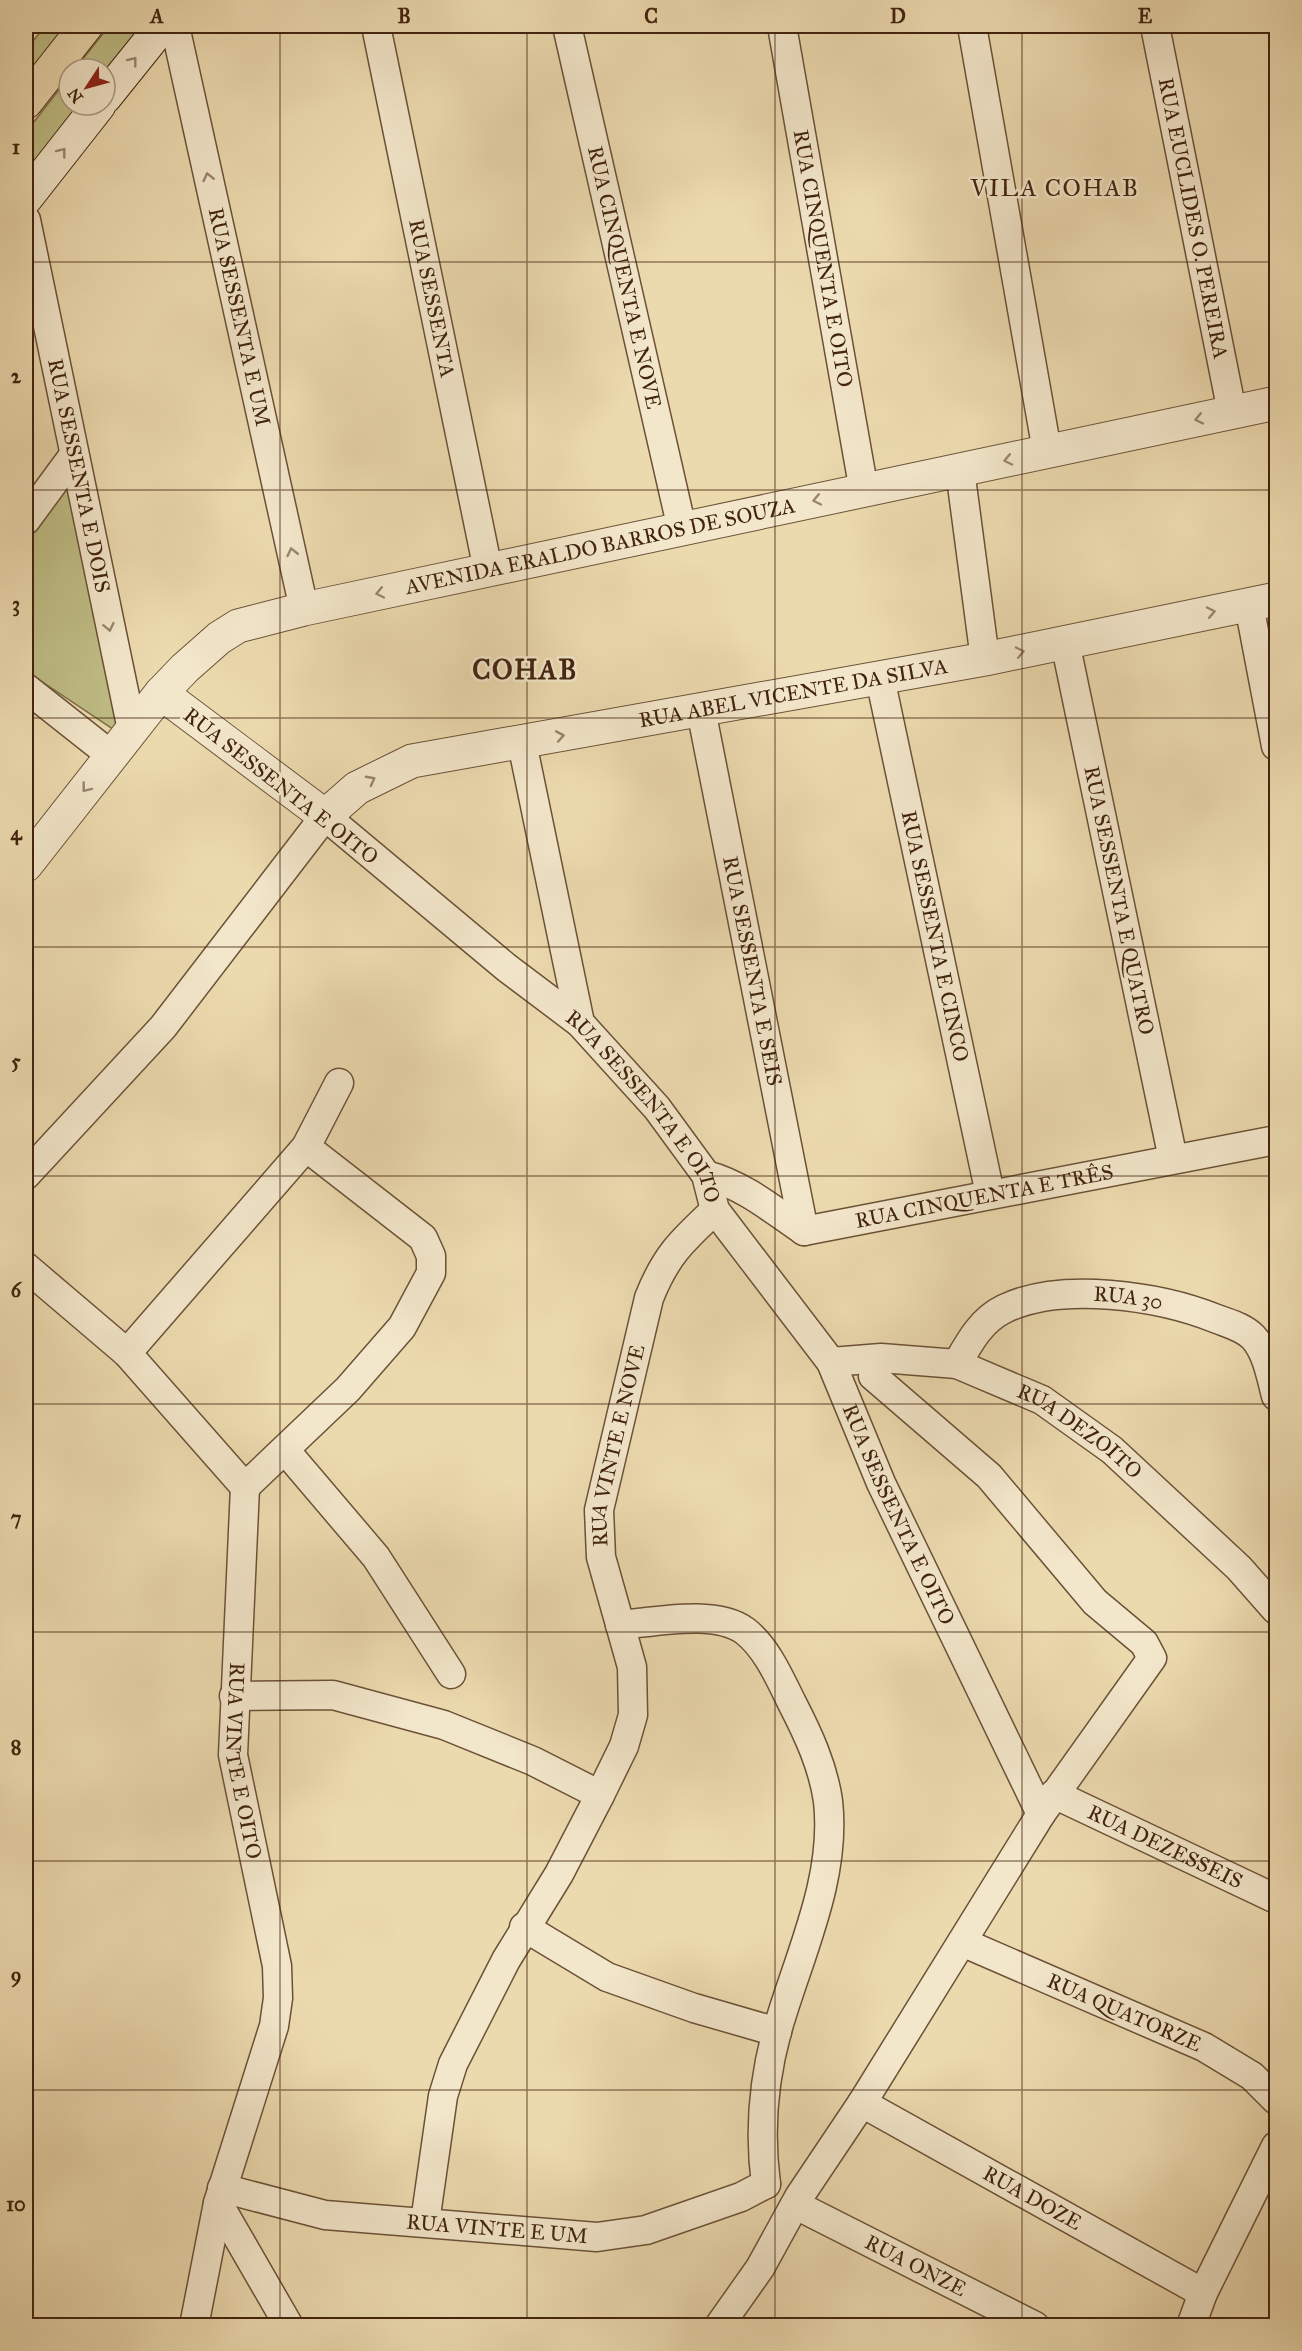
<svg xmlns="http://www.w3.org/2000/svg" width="1302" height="2351" font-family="'IM FELL Great Primer',serif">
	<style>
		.green { fill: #bfbd85; stroke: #80704a; stroke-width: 1.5 }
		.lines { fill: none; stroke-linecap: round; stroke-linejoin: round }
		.minor-casing { stroke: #6c5137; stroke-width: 31 }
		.tertiary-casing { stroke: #6c5137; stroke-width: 35 }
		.secondary-casing { stroke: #41230f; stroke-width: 35 }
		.trunk-casing { stroke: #41230f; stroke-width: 35 }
		.minor { stroke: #f3e7cb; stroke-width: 28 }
		.tertiary { stroke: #f3e7cb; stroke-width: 33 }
		.secondary { stroke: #f3e7cb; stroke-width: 33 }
		.trunk { stroke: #ecdaaf; stroke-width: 33 }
		.oneway { stroke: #9a856d }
		.grid { fill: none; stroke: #41230f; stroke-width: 1.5; stroke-opacity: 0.55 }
		.labels { text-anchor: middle; stroke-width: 5; stroke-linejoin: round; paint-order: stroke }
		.street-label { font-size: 21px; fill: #41230f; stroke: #f3e7cb }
		.quarter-label { font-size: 24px; letter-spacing: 1.5px; fill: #41230f; stroke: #f3e7cb }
		.district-label { font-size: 27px; font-weight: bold; letter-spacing: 1.5px; fill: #41230f; stroke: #f3e7cb }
		.neatline { fill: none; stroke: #41230f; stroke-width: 2 }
		.grid-label { font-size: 20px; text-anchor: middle; font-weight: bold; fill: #41230f }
	</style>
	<rect width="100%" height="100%" fill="#ecdaaf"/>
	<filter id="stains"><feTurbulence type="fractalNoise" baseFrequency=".00333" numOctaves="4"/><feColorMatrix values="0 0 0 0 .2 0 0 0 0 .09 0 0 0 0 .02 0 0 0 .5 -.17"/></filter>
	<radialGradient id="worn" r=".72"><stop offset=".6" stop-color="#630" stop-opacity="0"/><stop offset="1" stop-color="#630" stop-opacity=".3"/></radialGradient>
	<path class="green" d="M 45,26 L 72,26 L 26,85 L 26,50 Z
		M 109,26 L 145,28 L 105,87 L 105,69 L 75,69 Z
		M 69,77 L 69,105 L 90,105 L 26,180 L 26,132 Z
		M 67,474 L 119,733 L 26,671 L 26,532 Z"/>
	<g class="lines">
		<g class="minor-casing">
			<g id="minor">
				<path id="s1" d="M 175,26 L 304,609"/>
				<path id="s2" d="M 376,26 L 488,570"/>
				<path id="s3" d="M 567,26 L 682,529"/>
				<path id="s4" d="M 782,26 L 864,491"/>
				<path d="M 972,26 L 1047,451"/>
				<path id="s5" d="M 1155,26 L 1232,412"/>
				<path id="s6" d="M 26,220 L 132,730"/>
				<path d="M 960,470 L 985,659"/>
				<path d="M 26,520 L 73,456"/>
				<path d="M 1249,605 L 1276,746"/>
				<path id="s7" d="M 1065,642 L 1173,1159"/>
				<path id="s8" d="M 880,678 L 990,1194"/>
				<path d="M 26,688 L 112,756"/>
				<path id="s9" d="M 701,710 L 804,1231"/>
				<path d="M 522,743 L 580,1023"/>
				<path id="s10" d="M 26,1175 L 163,1027 L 325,816 L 507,968 L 580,1023 L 657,1108 L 706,1175 L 715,1210 L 831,1362 L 881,1483 L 1041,1814"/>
				<path id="s11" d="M 706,1175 C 743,1185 772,1209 804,1231 L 1276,1140"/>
				<path id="s12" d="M 26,1267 L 127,1353 L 245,1487 L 233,1755 L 277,1966 L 278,1998 L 274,2026 L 218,2203 L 194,2326"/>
				<path d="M 127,1353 L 306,1147 L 339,1083"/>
				<path id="s13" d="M 831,1362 L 881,1358 L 957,1364 L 1042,1400 L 1112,1450 L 1239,1568 L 1276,1610"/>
				<path id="s14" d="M 957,1364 C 969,1343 981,1320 1004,1309 C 1061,1281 1160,1296 1217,1319 C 1230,1324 1243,1327 1253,1337 C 1267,1352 1271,1377 1276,1396"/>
				<path d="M 285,1450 L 376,1557 L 451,1674"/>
				<path d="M 245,1487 L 348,1389 L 402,1327 L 431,1273 L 431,1256 L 423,1238 L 306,1147"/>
				<path d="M 620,1625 C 655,1622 716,1609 745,1631 C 767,1648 780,1679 792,1703 C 808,1734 823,1766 828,1801 C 837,1880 798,1957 777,2031 C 763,2082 759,2132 766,2184"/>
				<path d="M 234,1696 L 333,1695 L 444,1725 L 533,1761 L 600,1795"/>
				<path id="s15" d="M 1054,1794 L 1276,1899"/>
				<path d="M 524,1927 L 607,1977 L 694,2008 L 777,2032"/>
				<path id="s16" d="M 962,1942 L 1204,2047 L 1252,2076 L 1276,2100"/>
				<path id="s17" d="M 862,2103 L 1203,2293"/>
				<path id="s18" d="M 222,2188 L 325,2215 L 597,2237 L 646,2230 L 741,2197 L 766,2184"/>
				<path d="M 218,2203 L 289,2326"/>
				<path id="s19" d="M 796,2205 L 1035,2326"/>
				<path id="s20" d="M 425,2222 L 443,2096 L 453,2064 L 506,1960 L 559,1874 L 600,1795 L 624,1746 L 633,1715 L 632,1667 L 601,1557 L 599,1510 L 649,1298 C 666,1255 682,1241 715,1210"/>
				<path d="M 719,2326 L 760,2268 L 799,2197 L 862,2103 L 1041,1814 L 1152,1658 L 1144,1643 L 1095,1602 L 989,1476 L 873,1376"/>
				<path d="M 1191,2326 L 1203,2293 L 1276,2146"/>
			</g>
		</g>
		<g class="tertiary-casing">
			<g id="tertiary">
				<path id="s21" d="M 161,693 L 325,816 L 357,788 L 412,761 L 985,659 L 1276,599"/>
				<path id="s22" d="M 26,865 L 161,693 L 185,668 L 219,638 L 238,626 L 304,609 L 1276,403"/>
			</g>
		</g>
		<g class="secondary-casing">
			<path id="secondary" d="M 105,97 L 162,26
				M 26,198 L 99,105"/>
		</g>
		<g class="trunk-casing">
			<path id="trunk" d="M 26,102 L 86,26"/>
		</g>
		<use href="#minor" class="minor"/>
		<use href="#tertiary" class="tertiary"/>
		<use href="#secondary" class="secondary"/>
		<use href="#trunk" class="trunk"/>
	</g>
	<defs><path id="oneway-chevron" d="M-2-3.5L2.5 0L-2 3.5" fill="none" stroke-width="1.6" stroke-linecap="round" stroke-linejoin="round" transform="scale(1.5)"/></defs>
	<g class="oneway">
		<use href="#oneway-chevron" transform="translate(133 61) rotate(-52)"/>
		<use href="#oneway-chevron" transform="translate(62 152) rotate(-52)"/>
		<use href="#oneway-chevron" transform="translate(208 177) rotate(-103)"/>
		<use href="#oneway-chevron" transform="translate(1199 419) rotate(168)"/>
		<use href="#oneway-chevron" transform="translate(1008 460) rotate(168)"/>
		<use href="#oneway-chevron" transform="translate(817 500) rotate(168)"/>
		<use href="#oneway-chevron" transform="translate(292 552) rotate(-103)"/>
		<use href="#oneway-chevron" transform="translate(380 593) rotate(168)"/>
		<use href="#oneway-chevron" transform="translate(1211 612) rotate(-12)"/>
		<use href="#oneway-chevron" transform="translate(109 627) rotate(78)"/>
		<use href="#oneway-chevron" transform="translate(1020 652) rotate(-12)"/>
		<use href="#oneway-chevron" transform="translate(560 736) rotate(-10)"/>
		<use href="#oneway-chevron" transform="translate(371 780) rotate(-28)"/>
		<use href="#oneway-chevron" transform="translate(86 788) rotate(128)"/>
	</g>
	<path class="grid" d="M 280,26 L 280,2326M 527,26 L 527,2326M 775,26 L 775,2326M 1022,26 L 1022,2326M 26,262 L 1276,262M 26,490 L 1276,490M 26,718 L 1276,718M 26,947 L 1276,947M 26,1176 L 1276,1176M 26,1404 L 1276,1404M 26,1632 L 1276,1632M 26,1861 L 1276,1861M 26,2090 L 1276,2090"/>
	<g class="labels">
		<g class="street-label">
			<text dy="7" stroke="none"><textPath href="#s5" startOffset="196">RUA EUCLIDES O. PEREIRA</textPath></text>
			<text dy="7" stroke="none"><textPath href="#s4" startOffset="236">RUA CINQUENTA E OITO</textPath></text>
			<text dy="7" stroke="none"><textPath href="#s3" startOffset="258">RUA CINQUENTA E NOVE</textPath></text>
			<text dy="7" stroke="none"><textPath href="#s2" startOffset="278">RUA SESSENTA</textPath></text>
			<text dy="7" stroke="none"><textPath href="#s1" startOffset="298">RUA SESSENTA E UM</textPath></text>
			<text dy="7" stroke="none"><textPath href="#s6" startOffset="261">RUA SESSENTA E DOIS</textPath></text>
			<text dy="7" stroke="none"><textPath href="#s22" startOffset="692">AVENIDA ERALDO BARROS DE SOUZA</textPath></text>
			<text dy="7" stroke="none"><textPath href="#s21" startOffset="696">RUA ABEL VICENTE DA SILVA</textPath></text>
			<text transform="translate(281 786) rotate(38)" y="7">RUA SESSENTA E OITO</text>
			<text dy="7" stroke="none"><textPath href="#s7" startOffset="264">RUA SESSENTA E QUATRO</textPath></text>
			<text dy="7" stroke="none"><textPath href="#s8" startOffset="264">RUA SESSENTA E CINCO</textPath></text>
			<text dy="7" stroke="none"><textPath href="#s9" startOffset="266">RUA SESSENTA E SEIS</textPath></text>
			<text dy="7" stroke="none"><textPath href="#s10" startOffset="902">RUA SESSENTA E OITO</textPath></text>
			<text dy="7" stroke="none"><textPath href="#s11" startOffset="297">RUA CINQUENTA E TRÊS</textPath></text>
			<text dy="7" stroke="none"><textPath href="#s14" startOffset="200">RUA 30</textPath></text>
			<text dy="7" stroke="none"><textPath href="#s13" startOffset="267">RUA DEZOITO</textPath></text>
			<text dy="7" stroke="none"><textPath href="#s20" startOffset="830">RUA VINTE E NOVE</textPath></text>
			<text dy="7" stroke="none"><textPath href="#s10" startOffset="1388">RUA SESSENTA E OITO</textPath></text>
			<text dy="7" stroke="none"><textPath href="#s12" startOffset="586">RUA VINTE E OITO</textPath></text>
			<text dy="7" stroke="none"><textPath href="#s15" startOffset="123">RUA DEZESSEIS</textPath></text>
			<text dy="7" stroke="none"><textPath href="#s16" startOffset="177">RUA QUATORZE</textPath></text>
			<text dy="7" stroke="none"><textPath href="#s17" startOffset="195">RUA DOZE</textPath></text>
			<text dy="7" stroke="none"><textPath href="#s18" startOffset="279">RUA VINTE E UM</textPath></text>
			<text dy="7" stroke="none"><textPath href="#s19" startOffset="134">RUA ONZE</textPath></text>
		</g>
		<g class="quarter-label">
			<text x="1055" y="196">VILA COHAB</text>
		</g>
		<g class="district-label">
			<text x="525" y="679">COHAB</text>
		</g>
	</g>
	<rect width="1302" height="2351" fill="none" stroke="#ecdaaf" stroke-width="66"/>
	<g transform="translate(87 87) rotate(234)"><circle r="28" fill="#f3e7cb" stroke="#ac9980" stroke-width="1.5"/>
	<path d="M0-4.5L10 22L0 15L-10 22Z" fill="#8f2418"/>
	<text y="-9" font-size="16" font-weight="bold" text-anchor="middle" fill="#41230f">N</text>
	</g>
	<rect x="33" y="33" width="1236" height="2285" class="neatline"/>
	<g class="grid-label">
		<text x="157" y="23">A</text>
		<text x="404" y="23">B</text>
		<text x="651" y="23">C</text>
		<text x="898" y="23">D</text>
		<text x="1145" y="23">E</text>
		<text x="16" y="154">1</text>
		<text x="16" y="383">2</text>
		<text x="16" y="611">3</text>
		<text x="16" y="840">4</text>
		<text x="16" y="1068">5</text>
		<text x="16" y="1297">6</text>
		<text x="16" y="1525">7</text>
		<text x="16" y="1754">8</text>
		<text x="16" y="1982">9</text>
		<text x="16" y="2211">10</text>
	</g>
	<rect width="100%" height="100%" filter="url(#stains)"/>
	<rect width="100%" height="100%" fill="url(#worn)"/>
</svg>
